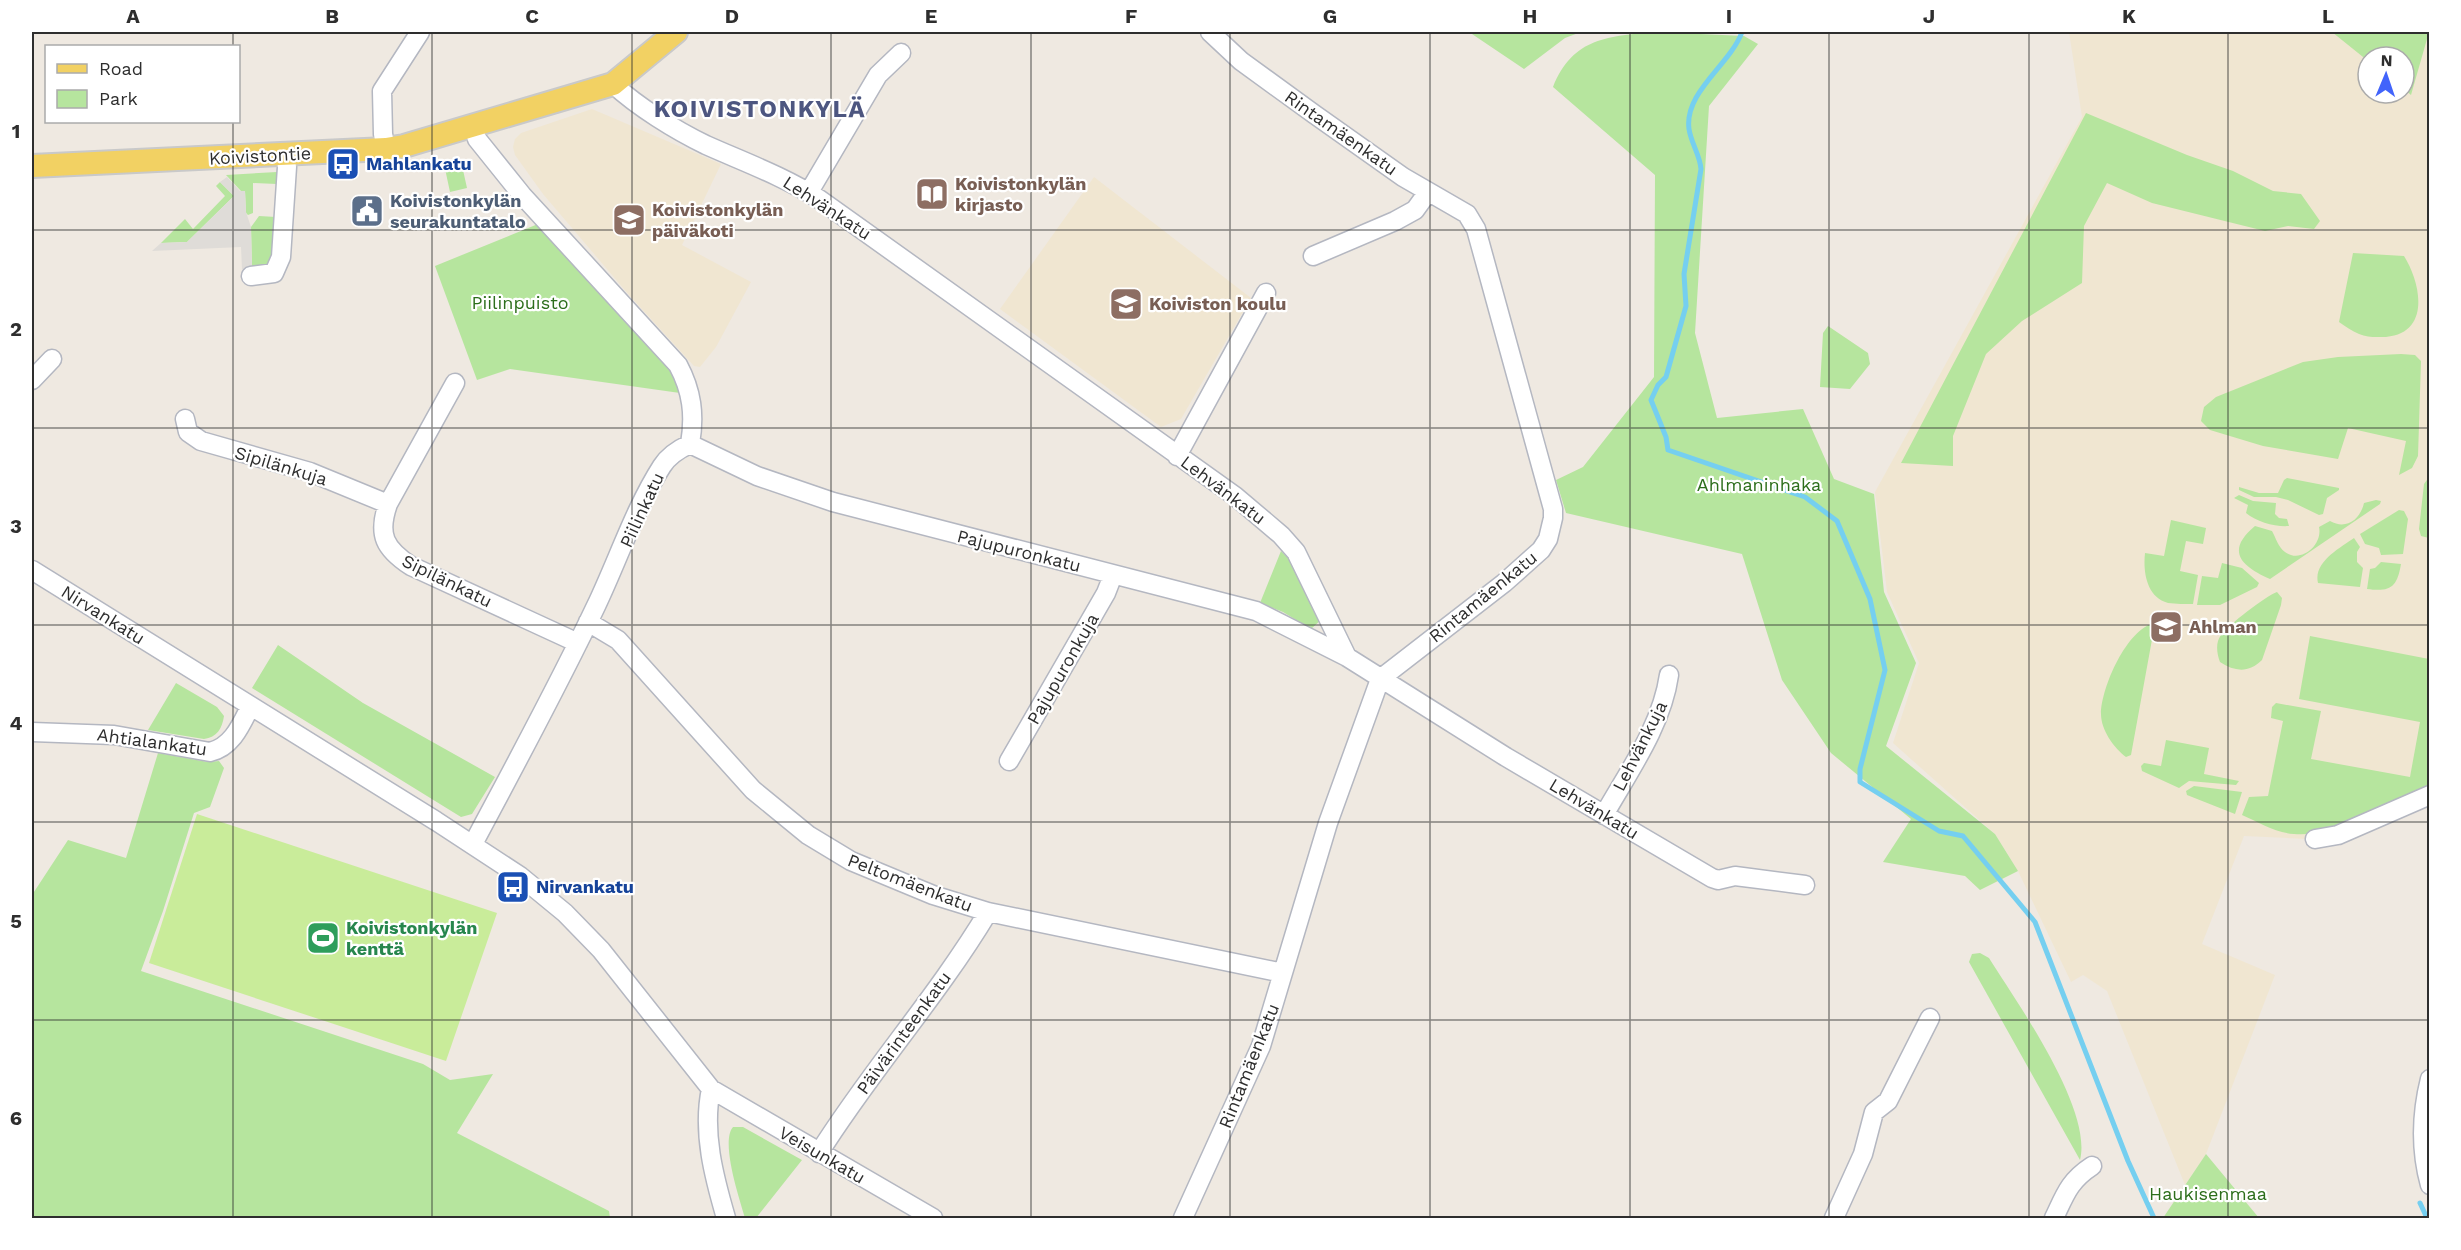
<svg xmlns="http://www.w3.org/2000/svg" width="2461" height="1250" font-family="'Work Sans',sans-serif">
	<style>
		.education { fill: #f0e6d1; fill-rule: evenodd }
		.green { fill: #b6e59e }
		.pitch { fill: #c9ec9a }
		.plaza { fill: #dfdcd8 }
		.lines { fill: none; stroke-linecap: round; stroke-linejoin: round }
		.stream { stroke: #75cff0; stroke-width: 5 }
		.minor-casing { stroke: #b4b7c1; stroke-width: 21 }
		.major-casing { stroke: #c9c9c9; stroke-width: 26 }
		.minor { stroke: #fff; stroke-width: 18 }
		.major { stroke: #f2d163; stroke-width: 22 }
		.grid { fill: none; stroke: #2e2e2e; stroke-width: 1.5; stroke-opacity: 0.55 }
		.labels { text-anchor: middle; stroke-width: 4.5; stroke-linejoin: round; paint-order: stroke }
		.street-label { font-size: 18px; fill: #2e2e2e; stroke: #fff }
		.transit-label { font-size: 18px; font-weight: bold; fill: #164399; stroke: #fff; text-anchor: start }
		.education-label { font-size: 18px; font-weight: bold; fill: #785e54; stroke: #fff; text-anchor: start }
		.service-label { font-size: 18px; font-weight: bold; fill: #4e5e75; stroke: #fff; text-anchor: start }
		.park-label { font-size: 18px; fill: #2c6e1b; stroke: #fff }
		.leisure-label { font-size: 18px; font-weight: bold; fill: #27864d; stroke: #fff; text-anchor: start }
		.district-label { font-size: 24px; font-weight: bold; letter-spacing: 1.5px; fill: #4d5680; stroke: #fff }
		.neatline { fill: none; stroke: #2e2e2e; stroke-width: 2 }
		.grid-label { font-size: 20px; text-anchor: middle; font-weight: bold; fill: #2e2e2e }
	</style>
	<rect width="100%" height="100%" fill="#efe9e1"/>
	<path class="education" d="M 2069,32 L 2429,32 L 2429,788 L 2329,840 L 2244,836 L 2202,944 L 2275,975 L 2206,1154 L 2185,1185 L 2107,991 L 2083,975 L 2071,982 L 2018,871 L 1995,834 L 1893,743 L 1919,663 L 1887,592 L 1875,492 L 2082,117 ZM 2368,57 L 2404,57 L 2404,93 L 2368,93 Z
		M 592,109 L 721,164 L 682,245 L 751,282 L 716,347 L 700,367 L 694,366 L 629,295 L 543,194 L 515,155 L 513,147 L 515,139 L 521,133 Z
		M 1094,177 L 1251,298 L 1181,419 L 1161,427 L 1000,309 Z"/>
	<path class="green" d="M 1469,32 L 1581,32 L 1565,38 L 1524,69 Z
		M 1657,32 L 1744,36 L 1758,44 L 1709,106 L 1695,333 L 1717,418 L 1803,409 L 1834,479 L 1874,494 L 1884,592 L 1916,663 L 1886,746 L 1995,834 L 2018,871 L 1980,890 L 1965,876 L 1883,862 L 1911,819 L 1831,753 L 1782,680 L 1742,554 L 1566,513 L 1556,480 L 1583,467 L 1654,377 L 1655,175 L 1553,87 C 1573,37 1609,36 1657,32 Z
		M 2332,32 L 2429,32 L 2411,95 L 2404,89 L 2404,57 L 2368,57 L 2368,61 Z
		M 2086,113 L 2187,155 L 2233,171 L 2273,191 L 2301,194 L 2320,221 L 2314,229 L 2288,226 L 2265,231 L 2152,203 L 2107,183 L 2084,226 L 2082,283 L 2022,321 L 1986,354 L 1953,436 L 1953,466 L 1901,463 Z
		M 461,161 L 467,188 L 450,192 L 444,164 Z
		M 277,172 L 277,184 L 253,183 L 253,213 L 248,215 L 246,213 L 245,191 L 241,191 L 226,175 Z
		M 220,182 L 234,196 L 187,242 L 161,243 L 185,219 L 193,229 L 225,196 L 216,186 Z
		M 259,216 L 276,217 L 275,258 L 270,266 L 252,269 L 251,227 Z
		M 538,224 L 669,365 L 680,393 L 510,369 L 477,380 L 435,266 Z
		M 2353,253 L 2404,256 C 2421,283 2431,333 2386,337 C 2377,337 2368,338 2359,334 C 2352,331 2345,326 2339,322 Z
		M 1828,326 L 1868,353 L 1870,364 L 1850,389 L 1820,387 L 1823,333 Z
		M 2401,354 L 2415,355 L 2421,361 L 2418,456 L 2412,468 L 2399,475 L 2406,441 L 2348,428 L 2338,459 L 2263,446 L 2210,430 L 2201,421 L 2204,407 L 2216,397 L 2303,362 L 2338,357 Z
		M 2429,477 L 2430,477 L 2429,538 L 2421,536 L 2419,529 L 2424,484 Z
		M 2287,478 L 2339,488 L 2339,490 L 2327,498 L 2323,514 L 2319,515 L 2288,500 L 2276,497 L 2254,497 L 2239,490 L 2239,487 L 2259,493 L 2278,493 L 2284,480 Z
		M 2239,495 L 2253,501 L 2276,503 L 2275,514 L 2279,518 L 2287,519 L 2289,526 C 2275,527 2257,522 2246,513 L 2248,505 L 2234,498 Z
		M 2376,500 L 2381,501 L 2380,504 L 2270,579 C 2241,566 2225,551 2255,526 L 2272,531 C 2276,538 2278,547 2285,552 C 2301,564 2323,545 2319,527 L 2330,521 C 2346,530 2360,520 2364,503 Z
		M 2399,510 L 2404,511 L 2408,519 L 2403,554 L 2381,555 L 2379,548 L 2365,544 L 2360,534 Z
		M 2171,520 L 2206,528 L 2203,544 L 2186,541 L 2180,571 L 2198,575 L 2193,604 C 2185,604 2176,604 2168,603 C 2146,597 2143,571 2145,553 L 2164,556 Z
		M 2354,538 L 2360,547 L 2357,552 L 2357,562 L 2363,568 L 2360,587 L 2318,583 C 2313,562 2340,548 2354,538 Z
		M 1281,551 L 1294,564 L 1323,618 L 1311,629 L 1283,612 L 1260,603 Z
		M 2381,562 L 2401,564 C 2397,588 2390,592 2367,589 L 2370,569 L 2375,568 Z
		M 2222,563 L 2242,568 L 2259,583 L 2257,587 L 2220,605 L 2197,605 L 2202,576 L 2218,578 Z
		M 2277,592 L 2282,598 L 2281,605 L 2262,660 C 2249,673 2235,672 2220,662 C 2217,654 2215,643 2221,635 C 2228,625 2266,596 2277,592 Z
		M 2155,623 L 2131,755 L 2126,757 C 2114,748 2101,730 2101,714 C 2101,688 2127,628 2155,623 Z
		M 2310,636 L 2429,659 L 2429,787 C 2394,803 2332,838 2294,834 C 2276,833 2258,822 2242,815 L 2249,797 L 2268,796 L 2283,721 L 2271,718 L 2272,707 L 2276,703 L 2321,711 L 2311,759 L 2410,777 L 2420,722 L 2299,699 Z
		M 278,645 L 363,703 L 495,777 L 472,814 L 461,817 L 252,688 Z
		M 176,683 L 217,707 L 224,716 C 222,729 217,737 204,739 L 148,730 Z
		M 2166,740 L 2209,748 L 2204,774 L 2239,781 L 2236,785 L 2189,781 L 2179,788 L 2142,771 L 2141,766 L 2144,763 L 2161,766 Z
		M 158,753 L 208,762 L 219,761 L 224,768 L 210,807 L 194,813 L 163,911 L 141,971 L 423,1064 L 450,1080 L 493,1074 L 457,1133 L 609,1211 L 610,1218 L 32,1218 L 32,895 L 68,840 L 126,858 Z
		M 2194,786 L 2242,792 L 2235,814 L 2187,795 L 2186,791 Z
		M 1980,953 L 1989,958 C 2016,1001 2093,1109 2080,1160 L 1969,962 L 1972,954 Z
		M 733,1127 L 743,1127 L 802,1160 L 756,1218 L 745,1218 C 740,1200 720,1142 733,1127 Z
		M 2206,1154 L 2259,1218 L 2163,1218 Z"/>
	<path class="pitch" d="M 197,814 L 497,913 L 446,1061 L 149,963 Z"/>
	<path class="plaza" d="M 227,177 L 240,191 L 245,191 L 246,212 L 251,227 L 252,269 L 242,269 L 241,247 L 152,251 L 161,243 L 187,242 L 234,196 L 220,182 Z"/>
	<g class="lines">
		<path class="stream" d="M 1742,32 C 1730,65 1684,92 1689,129 C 1691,143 1700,155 1701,169 L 1684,274 L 1686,306 L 1666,377 L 1658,385 L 1651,400 L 1666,437 L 1668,450 L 1805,497 L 1837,521 L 1870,599 L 1885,670 L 1860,769 L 1860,782 L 1939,831 L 1963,836 L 2035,922 L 2128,1161 L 2154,1218
			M 2420,1203 L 2427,1218"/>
		<g class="minor-casing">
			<path id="minor" d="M 613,84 C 638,107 675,130 706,145 C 744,162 783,176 819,199 L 1235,496 L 1281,535 L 1296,552 L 1347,657 L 1506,757 L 1712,878 L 1718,880 L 1735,876 L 1805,885
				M 473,127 L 477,139 L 522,195 L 678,365 C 692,391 695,415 690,444 C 679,449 669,455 662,466 C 635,508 618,560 596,606 C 558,686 515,765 473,844
				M 386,149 L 383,134 L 382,91 L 420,32
				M 809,192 L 878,75 L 901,53
				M 1313,256 L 1395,221 L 1415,210 L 1428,192
				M 251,276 L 274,273 L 281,257 L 287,167 L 285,154
				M 32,380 L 52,359
				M 455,383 L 388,504 C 377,535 385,549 411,566 L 578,643
				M 185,419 L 188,432 L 201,441 L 310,472 L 388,504
				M 690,444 L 757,476 L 833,502 L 1256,611 L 1347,657
				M 1177,456 L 1266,293
				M 32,570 L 436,821 L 520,876 L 565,913 L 601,950 L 711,1089 L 933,1218
				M 588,622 L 618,640 L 753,790 L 808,835 L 851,861 L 933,895 L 988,912 L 1283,973
				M 32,732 L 114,735 L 210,752 C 232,747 241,725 250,707
				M 1009,761 L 1106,593 L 1113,575
				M 1604,815 C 1629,771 1662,725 1669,675
				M 2315,839 L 2338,835 L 2430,795
				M 2430,1079 C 2421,1115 2420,1149 2430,1185
				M 711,1089 C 702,1132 714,1177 726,1218
				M 819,1153 C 871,1070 937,997 988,912
				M 1183,1218 L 1261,1046 L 1328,823 L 1380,679 L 1504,583 L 1541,550 L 1548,539 L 1553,518 L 1553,509 L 1476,229 L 1467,214 L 1403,177 L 1314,114 L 1241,61 L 1210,32
				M 1834,1218 L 1863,1154 L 1874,1112 L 1888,1101 L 1930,1018
				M 2054,1218 C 2065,1195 2069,1181 2092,1166"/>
		</g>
		<g class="major-casing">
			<path id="major" d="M 32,166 L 386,149 L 404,146 L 613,84 L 676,32"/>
		</g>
		<use href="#minor" class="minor"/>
		<use href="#major" class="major"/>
	</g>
	<path class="grid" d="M 233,32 L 233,46M 432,32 L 432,1218M 632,32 L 632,1218M 831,32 L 831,1218M 1031,32 L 1031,1218M 1230,32 L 1230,1218M 1430,32 L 1430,1218M 1630,32 L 1630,1218M 1829,32 L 1829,1218M 2029,32 L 2029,1218M 2228,32 L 2228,1218M 233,122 L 233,1218M 32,230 L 2430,230M 32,428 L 2430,428M 32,625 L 2430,625M 32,822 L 2430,822M 32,1020 L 2430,1020"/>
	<defs>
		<g id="bus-square" transform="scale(1.725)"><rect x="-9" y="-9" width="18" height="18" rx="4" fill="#1a4fb4" stroke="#fff"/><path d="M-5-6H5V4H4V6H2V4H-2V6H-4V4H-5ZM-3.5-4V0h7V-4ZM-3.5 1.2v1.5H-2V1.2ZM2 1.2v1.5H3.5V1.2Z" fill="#fff"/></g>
		<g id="library-square" transform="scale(1.725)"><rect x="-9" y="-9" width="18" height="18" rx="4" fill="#8d6e63" stroke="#fff"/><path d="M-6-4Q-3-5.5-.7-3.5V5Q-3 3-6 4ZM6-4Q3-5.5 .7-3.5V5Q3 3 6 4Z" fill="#fff"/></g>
		<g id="civic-square" transform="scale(1.725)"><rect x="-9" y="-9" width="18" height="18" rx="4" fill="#5c6f8a" stroke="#fff"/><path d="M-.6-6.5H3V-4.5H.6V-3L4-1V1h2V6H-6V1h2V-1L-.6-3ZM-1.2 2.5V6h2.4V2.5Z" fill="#fff"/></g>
		<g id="school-square" transform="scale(1.725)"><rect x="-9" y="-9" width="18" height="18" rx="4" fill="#8d6e63" stroke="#fff"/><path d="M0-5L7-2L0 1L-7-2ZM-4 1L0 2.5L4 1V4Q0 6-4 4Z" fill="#fff"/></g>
		<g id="university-square" transform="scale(1.725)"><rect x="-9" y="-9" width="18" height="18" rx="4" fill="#8d6e63" stroke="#fff"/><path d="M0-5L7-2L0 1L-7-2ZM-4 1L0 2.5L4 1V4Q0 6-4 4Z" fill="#fff"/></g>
		<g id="stadium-square" transform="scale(1.725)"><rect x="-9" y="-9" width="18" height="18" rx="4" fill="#2e9e5b" stroke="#fff"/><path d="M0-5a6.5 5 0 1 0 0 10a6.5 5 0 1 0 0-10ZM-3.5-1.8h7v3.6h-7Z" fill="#fff"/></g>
	</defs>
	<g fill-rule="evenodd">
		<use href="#bus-square" x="343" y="164"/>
		<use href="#library-square" x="932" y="194"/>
		<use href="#civic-square" x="367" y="211"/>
		<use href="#school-square" x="629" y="220"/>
		<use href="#school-square" x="1126" y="304"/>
		<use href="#university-square" x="2166" y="627"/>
		<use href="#bus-square" x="513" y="887"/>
		<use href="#stadium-square" x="323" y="938"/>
	</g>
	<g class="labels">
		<g class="street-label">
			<text transform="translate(1341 133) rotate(35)" y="6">Rintamäenkatu</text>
			<text transform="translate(260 156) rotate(-3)" y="6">Koivistontie</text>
			<text transform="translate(827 208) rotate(33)" y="6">Lehvänkatu</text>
			<text transform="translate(281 466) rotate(17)" y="6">Sipilänkuja</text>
			<text transform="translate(1223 490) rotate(37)" y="6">Lehvänkatu</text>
			<text transform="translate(642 510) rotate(-65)" y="6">Piilinkatu</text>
			<text transform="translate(1019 551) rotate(14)" y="6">Pajupuronkatu</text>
			<text transform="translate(447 581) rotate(26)" y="6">Sipilänkatu</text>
			<text transform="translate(1483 597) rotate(-39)" y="6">Rintamäenkatu</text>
			<text transform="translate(103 615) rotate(32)" y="6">Nirvankatu</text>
			<text transform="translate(1063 669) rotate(-60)" y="6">Pajupuronkuja</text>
			<text transform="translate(152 742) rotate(8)" y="6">Ahtialankatu</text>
			<text transform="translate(1640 746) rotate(-63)" y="6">Lehvänkuja</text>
			<text transform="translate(1594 809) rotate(31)" y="6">Lehvänkatu</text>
			<text transform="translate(910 883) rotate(21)" y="6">Peltomäenkatu</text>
			<text transform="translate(904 1033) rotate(-54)" y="6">Päivärinteenkatu</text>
			<text transform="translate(1249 1066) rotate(-68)" y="6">Rintamäenkatu</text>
			<text transform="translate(822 1155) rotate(30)" y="6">Veisunkatu</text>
		</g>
		<g class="transit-label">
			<text x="366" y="170">Mahlankatu</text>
			<text x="536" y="893">Nirvankatu</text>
		</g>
		<g class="education-label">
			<text x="955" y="190">Koivistonkylän<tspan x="955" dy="21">kirjasto</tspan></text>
			<text x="652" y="216">Koivistonkylän<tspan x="652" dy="21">päiväkoti</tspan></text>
			<text x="1149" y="310">Koiviston koulu</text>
			<text x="2189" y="633">Ahlman</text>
		</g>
		<g class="service-label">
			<text x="390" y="207">Koivistonkylän<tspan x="390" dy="21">seurakuntatalo</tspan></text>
		</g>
		<g class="park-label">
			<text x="520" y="309">Piilinpuisto</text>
			<text x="1759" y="491">Ahlmaninhaka</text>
			<text x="2208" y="1200">Haukisenmaa</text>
		</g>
		<g class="leisure-label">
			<text x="346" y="934">Koivistonkylän<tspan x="346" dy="21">kenttä</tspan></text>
		</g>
		<g class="district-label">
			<text x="760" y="117">KOIVISTONKYLÄ</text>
		</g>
	</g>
	<rect width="2461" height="1250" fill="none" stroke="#ffffff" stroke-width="66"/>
	<rect x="45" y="45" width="195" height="78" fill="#ffffff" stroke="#ababab" stroke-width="1.5"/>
	<rect x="57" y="64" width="30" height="9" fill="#f2d163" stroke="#ababab" stroke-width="1.5"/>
	<text x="99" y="75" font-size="18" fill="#2e2e2e">Road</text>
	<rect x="57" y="90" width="30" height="18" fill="#b6e59e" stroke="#ababab" stroke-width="1.5"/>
	<text x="99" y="105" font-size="18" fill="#2e2e2e">Park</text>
	<g transform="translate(2386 75) rotate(2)"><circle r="28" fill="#ffffff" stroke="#ababab" stroke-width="1.5"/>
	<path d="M0-4.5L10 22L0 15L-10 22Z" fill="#4264fb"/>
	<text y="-9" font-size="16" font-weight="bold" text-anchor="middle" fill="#2e2e2e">N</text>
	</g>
	<rect x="33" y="33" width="2395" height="1184" class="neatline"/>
	<g class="grid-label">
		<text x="133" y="23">A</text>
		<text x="332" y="23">B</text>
		<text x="532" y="23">C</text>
		<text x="732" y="23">D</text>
		<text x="931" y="23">E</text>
		<text x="1131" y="23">F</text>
		<text x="1330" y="23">G</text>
		<text x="1530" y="23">H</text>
		<text x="1729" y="23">I</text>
		<text x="1929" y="23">J</text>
		<text x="2129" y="23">K</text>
		<text x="2328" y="23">L</text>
		<text x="16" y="138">1</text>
		<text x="16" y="336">2</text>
		<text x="16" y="533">3</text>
		<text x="16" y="730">4</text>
		<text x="16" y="928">5</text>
		<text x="16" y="1125">6</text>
	</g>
</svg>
